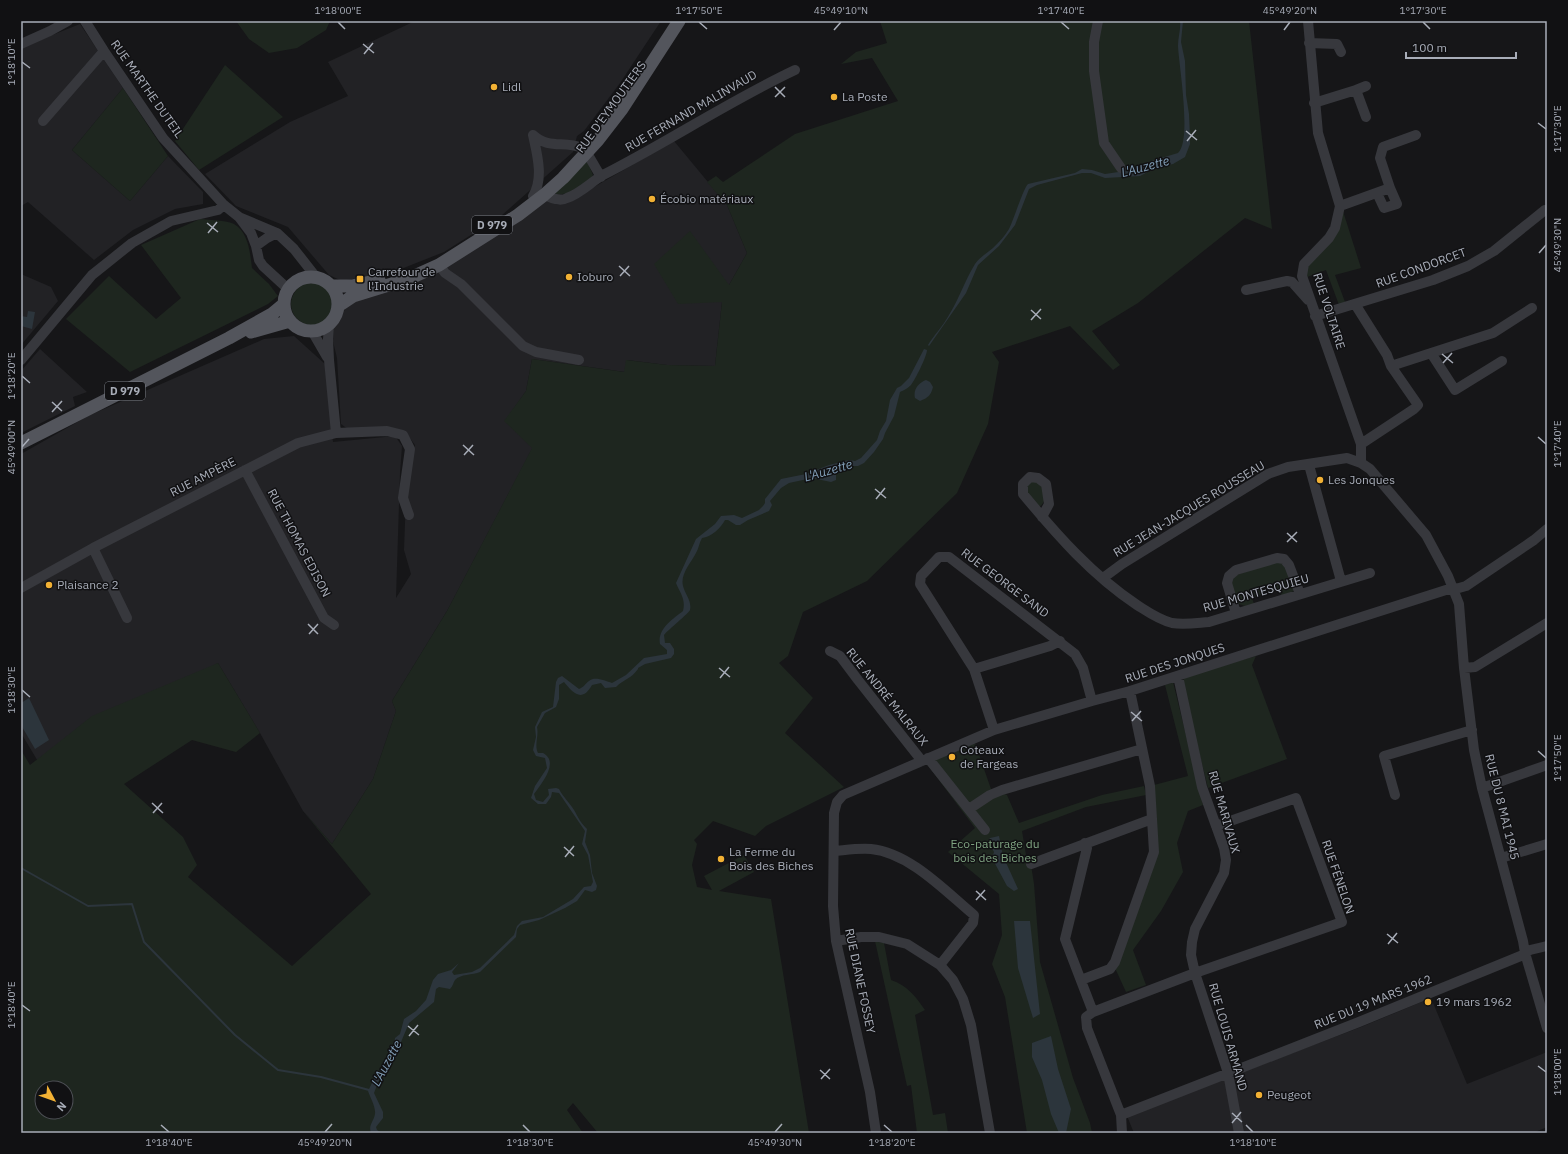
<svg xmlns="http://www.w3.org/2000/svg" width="1568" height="1154" font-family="'IBM Plex Sans',sans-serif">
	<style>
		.built { fill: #222225 }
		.green { fill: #1e261f; fill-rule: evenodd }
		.water { fill: #2c353c }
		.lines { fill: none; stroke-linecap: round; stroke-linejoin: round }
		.stream { stroke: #2c353c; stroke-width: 2 }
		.minor { stroke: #37383d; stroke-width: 10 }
		.major { stroke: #53555c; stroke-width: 13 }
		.ticks { fill: none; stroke: #a8adb8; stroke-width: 1.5 }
		.poi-dot { fill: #f2b134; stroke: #111113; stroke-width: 1.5 }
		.labels { text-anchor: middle; stroke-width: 3; stroke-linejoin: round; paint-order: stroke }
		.shield { fill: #111113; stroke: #7b7e86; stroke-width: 1 }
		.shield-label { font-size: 11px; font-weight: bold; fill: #a8adb8 }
		.poi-label { font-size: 12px; fill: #a8adb8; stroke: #111113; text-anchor: start }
		.street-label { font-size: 12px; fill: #a8adb8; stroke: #111113 }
		.park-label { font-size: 12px; fill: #7fa381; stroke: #111113 }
		.water-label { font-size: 13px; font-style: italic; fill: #7f9bb3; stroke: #111113 }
		.neatline { fill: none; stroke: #a8adb8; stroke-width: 1.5 }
		.ticks-label { font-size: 10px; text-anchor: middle; fill: #a8adb8 }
	</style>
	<rect width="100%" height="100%" fill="#161618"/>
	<path class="built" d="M 415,21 L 661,21 L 620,83 L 584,131 L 577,136 L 573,152 L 501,216 L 444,252 L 396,271 L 342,281 L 329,275 L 288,227 L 236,206 L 205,174 L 290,122 L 348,96 L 328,62 Z
		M 80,24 L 123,88 L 72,150 L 130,201 L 168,156 L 203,192 L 203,204 L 175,209 L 133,230 L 94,260 L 28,202 L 21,206 L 21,49 L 50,36 Z
		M 674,141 L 727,205 L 747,253 L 729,285 L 722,302 L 715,366 L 667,365 L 627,360 L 625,372 L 532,359 L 526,391 L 505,421 L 533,447 L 447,611 L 392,701 L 396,711 L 373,779 L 332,844 L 303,811 L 260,733 L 218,663 L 39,763 L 21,733 L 21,454 L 88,416 L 264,339 L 294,336 L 325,364 L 333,442 L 395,436 L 402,446 L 400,473 L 396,598 L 411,574 L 404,550 L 406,496 L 415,445 L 404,430 L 349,430 L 341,424 L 337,358 L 331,333 L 348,304 L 369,297 L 545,201 L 558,205 L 582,194 Z
		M 21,274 L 51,287 L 58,301 L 21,345 Z
		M 40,349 L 87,392 L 73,397 L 75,406 L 21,433 L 21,371 Z
		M 1431,998 L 1467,1084 L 1547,1052 L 1547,1127 L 1533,1133 L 1134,1133 L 1127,1116 L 1361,1027 Z"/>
	<path class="green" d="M 236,21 L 330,21 L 326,30 L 297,48 L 269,53 L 249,39 Z
		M 880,21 L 1249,21 L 1272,229 L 1245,218 L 1138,303 L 1092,331 L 1120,365 L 1113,370 L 1070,326 L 992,352 L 999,362 L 988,424 L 957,493 L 867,581 L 803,612 L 788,656 L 779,663 L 813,698 L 785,733 L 844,787 L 766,826 L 755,836 L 713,821 L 694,840 L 697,844 L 692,865 L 697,887 L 712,890 L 704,876 L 744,855 L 754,872 L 719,891 L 771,899 L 809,1133 L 598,1133 L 573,1103 L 567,1110 L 583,1133 L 21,1133 L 21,750 L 30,765 L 92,716 L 218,663 L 260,733 L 236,752 L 192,740 L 124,784 L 183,837 L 197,865 L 188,877 L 292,966 L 371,894 L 303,811 L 332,844 L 373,779 L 396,711 L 392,701 L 447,611 L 532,448 L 504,421 L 526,391 L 532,359 L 624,372 L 626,360 L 667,365 L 715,366 L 722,302 L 678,304 L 654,264 L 690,231 L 729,285 L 747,253 L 727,205 L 707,182 L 716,176 L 723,182 L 795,134 L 898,101 L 872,58 L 841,64 L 856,52 L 887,43 ZM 42,1088 L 66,1088 L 66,1112 L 42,1112 Z
		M 225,65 L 283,117 L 199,170 L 175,141 Z
		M 123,88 L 168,156 L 130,201 L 72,150 Z
		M 587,161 L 593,175 L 591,179 L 569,193 L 556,195 L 556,191 Z
		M 1342,208 L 1361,268 L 1335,275 L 1345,302 L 1339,305 L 1326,270 L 1307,277 L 1307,265 Z
		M 200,219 C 208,220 227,220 234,224 C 249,233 250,253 252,268 L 269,284 L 278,296 L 268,304 L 130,372 L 66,319 L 109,276 L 156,319 L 181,298 L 141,245 Z
		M291 304a21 21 0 1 1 42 0a21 21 0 1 1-42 0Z
		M 1033,480 L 1043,486 C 1044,494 1047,502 1039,507 L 1025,493 L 1027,483 Z
		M 1277,562 L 1286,564 L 1294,591 L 1282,596 L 1277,590 L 1252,598 L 1254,604 L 1245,606 L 1236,603 L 1231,584 L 1235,575 Z
		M 1256,656 L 1252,665 L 1287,759 L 1208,788 L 1182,684 L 1185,676 Z
		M 1173,682 L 1203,805 L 1188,811 L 1177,843 L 1183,872 L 1161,911 L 1133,950 L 1146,985 L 1126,992 L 1115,968 L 1152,872 L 1154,785 L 1188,776 L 1165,685 Z
		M 975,743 L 991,789 L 1007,795 L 1019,823 L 1102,795 L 1144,786 L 1146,795 L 1086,807 L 1022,831 L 1026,855 L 1031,865 L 1034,884 L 1040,962 L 1073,1078 L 1090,1123 L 1092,1133 L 1027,1133 L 1005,997 L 992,964 L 1002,935 L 999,894 L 948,852 L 975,828 L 926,763 Z
		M 875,941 L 884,943 L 891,980 C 907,985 916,997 925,1010 L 915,1015 L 933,1115 L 945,1113 L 948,1133 L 917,1133 L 911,1085 L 907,1086 Z"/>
	<path class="water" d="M 1180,21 L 1183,21 L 1181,42 L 1185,61 L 1186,95 L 1189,114 L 1190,137 L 1190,144 L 1185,157 L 1173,164 L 1155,168 L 1140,176 L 1105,178 L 1091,173 L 1082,173 L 1037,185 L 1029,189 L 1015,225 L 999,246 L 978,265 L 966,293 L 929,346 L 928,345 C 934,335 943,326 949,315 C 959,299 965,280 975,264 C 980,257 987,253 993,248 C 999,242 1005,236 1009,229 C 1014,219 1023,189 1028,184 L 1075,173 L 1082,169 L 1092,170 L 1105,174 L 1125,171 L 1140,167 L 1151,161 L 1178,153 C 1192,141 1179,66 1178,46 C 1178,37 1181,29 1180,21 Z
		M 28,311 L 35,312 L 32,329 L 21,326 L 21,316 L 27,317 Z
		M 924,349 L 927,350 C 927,356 915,380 911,385 C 907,389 904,390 900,392 L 894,416 L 885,433 L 883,439 L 874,452 L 864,463 L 858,466 L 847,466 L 836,470 L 836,480 L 831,482 L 812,478 L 789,483 L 781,488 L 770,501 L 772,505 L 769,511 L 748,520 L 740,525 L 736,525 L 728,520 L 725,520 C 721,528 711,537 702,538 C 699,543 699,548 696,553 C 691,563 680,574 683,586 C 685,594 692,601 690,610 C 689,613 668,630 664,635 L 665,643 L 670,643 L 674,649 L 674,654 L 671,658 L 645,664 L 638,668 L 638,669 C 631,679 624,679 616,687 L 605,688 L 601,683 L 592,685 C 582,703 573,693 564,682 L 559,685 L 559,699 L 556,707 L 545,713 L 537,727 C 539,736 534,745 538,753 L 543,753 C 560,762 541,784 534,794 L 536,800 L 543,802 L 549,795 L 548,789 L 556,788 L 559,789 C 563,797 570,803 574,810 C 579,819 580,822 587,829 L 585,842 L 590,855 L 592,873 L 597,886 L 596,890 L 592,892 L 585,890 L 577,901 L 565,908 L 539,920 L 520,925 L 517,929 L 516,937 L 480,972 C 473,975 460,974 455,980 C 453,983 453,986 450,989 L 439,987 L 436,989 L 434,1002 L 409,1023 L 401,1042 L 401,1048 L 387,1073 L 379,1080 L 374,1093 L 383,1112 L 383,1118 L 376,1127 L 377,1130 L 382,1133 L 389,1133 L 371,1133 C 368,1125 374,1121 375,1114 C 376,1107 370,1097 368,1091 L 375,1077 L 386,1063 L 394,1048 L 395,1038 L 400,1034 L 404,1019 L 416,1011 L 426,1000 L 433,980 L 438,974 L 451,970 L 459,963 L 452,972 L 454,975 L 472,972 L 480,968 L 514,935 L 517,926 L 522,921 L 543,917 L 573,899 L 584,887 L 591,886 L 593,882 L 588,855 L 582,844 L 585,831 L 559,793 L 552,792 L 551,797 L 546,804 L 538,804 L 531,798 L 535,786 L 547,768 L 545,758 L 536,756 L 533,750 L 536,737 L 535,727 L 542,712 L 553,707 L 556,682 L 558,678 L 562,676 L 579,689 C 584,687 585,684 589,681 C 595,676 605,681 612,683 L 626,675 L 644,658 L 667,654 L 667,650 L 660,644 C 657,629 673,619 683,611 C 686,599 680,593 676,583 L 696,539 L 715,524 L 721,516 L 734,515 L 742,518 L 759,510 L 763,506 L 765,503 L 765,499 L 781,479 L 806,474 L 829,465 L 849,460 L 855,461 L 861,458 L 877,440 L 880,431 L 886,421 L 890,400 L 897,388 L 901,386 L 909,378 Z
		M 926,380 L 930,382 L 933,387 C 931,395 928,398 920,401 L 915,398 C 913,390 918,383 926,380 Z
		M 29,698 L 49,740 L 35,749 L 21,725 L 21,703 Z
		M 999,836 L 1003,856 L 1018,889 L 1014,891 L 1007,886 L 992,858 L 994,852 L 988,841 L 990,838 Z
		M 1014,921 L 1030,921 L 1040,1014 L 1033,1018 L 1018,968 Z
		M 1051,1036 L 1058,1069 L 1071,1109 L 1066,1133 L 1059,1133 L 1051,1114 L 1042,1080 L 1032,1057 L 1032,1043 Z"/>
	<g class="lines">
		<path class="stream" d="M 21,868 L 88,906 L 132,904 L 144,942 L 235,1035 L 278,1070 L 321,1077 L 369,1090"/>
		<path class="minor" d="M 85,21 L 104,51 L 163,138 L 224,205 L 239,217 L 251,233 L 256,246 L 259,260 L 263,266 L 288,289
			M 1098,21 L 1094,42 L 1094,71 L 1104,143 L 1121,168
			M 1308,21 L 1318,133 L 1340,206 L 1335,228 L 1329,238 L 1304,264 L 1302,276 L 1361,444 L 1361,463
			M 1309,43 L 1337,44 L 1341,52
			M 21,44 L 50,31 L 68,21
			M 1356,90 L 1366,117
			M 1314,103 L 1356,90 L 1366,86
			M 43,121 L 104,51
			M 533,135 C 550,150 564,140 582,148
			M 587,153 L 601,177
			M 1377,193 L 1384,208 L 1397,204 L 1390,188
			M 544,195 C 551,198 560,202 567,198 C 581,193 591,182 603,175 C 668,142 729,101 795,70
			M 533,196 C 544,178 537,154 533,135
			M 1340,206 L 1390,188 L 1380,158 L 1383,147 L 1416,135
			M 239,217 L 277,233 L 294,249 L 316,277
			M 256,246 L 267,238 L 277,233
			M 439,265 L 445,273 L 461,284 L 523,346 L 536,352 L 579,360
			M 1246,290 L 1287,281 L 1292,282 L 1308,300
			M 1355,304 L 1387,355 L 1391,366 L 1418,405 L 1414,409 L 1361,444
			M 1315,316 L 1433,280 L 1468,266 L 1494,251 L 1545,210
			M 312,331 L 327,357
			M 1431,353 L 1455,390 L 1502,361
			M 21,360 L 92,275 L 132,243 L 171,221 L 218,210 L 224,205
			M 1391,366 L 1493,333 L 1532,308
			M 336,433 L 387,431 L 403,435 L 410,449 L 403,498 L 409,515
			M 1309,465 L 1341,581
			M 245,470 L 324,618 L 334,625
			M 1042,517 L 1049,504 L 1046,484 L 1038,478 L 1030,477 L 1023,484 L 1023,494 C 1057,535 1092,575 1137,605 C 1148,612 1159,620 1172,623 C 1184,625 1196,623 1209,622 L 1370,573
			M 93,548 L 127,618
			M 1103,578 L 1122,564 L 1268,474 L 1288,467 L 1347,458 L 1361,463 L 1370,469 L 1426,535 L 1448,576 L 1459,604 L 1464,668 L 1474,750 L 1482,788 L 1523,941 L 1525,953 L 1547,1028
			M 21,588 L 93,548 L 298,443 L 336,433 L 329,360 L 328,339 L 329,325
			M 1236,613 L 1227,583 L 1229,576 L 1236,570 L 1277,558 L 1284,559 L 1289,565 L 1300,594
			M 830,651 L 840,656 L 858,680 L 922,761
			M 1464,668 L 1475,667 L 1547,623
			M 974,669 L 1050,646 L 1060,641
			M 1178,676 L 1202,787 L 1224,848 L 1226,860 L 1224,873 L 1195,929 L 1192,942 L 1191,955 L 1195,973 L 1228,1073 L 1239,1133
			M 994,730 L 974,669 L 920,584 L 921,576 L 939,557 L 949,557 L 1075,654 L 1083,668 L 1092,701
			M 928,758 L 985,830
			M 1482,788 L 1547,765
			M 1395,795 L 1384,756 L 1472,730
			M 969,809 L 990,795 L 1002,790 L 1142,749
			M 1085,843 L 1087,848 L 1065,939 L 1093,1012
			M 834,851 C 846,850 859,848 871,849 C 910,853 945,891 974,915 L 973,923 L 940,965
			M 1501,858 L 1547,844
			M 1031,864 L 1152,819
			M 836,941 L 861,937 L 879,937 L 907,944 L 940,965 L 953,980 L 963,999 L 971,1025 L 990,1133
			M 1081,980 L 1110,969 L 1115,962 L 1154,852 L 1150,786 L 1130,691
			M 1121,1115 L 1359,1022 L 1523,955 L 1530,950 L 1547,946
			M 876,1133 L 870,1092 L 836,941 L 833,906 L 834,813 L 837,802 L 843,795 L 994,730 L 1092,701 L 1130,691 L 1449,589 L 1459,588 L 1466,586 L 1534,540 L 1547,529
			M 1122,1133 L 1121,1115 L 1087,1028 L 1086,1017 L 1093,1012 L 1195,973 L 1342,922 L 1296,798 L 1216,826"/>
		<path class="major" d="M284 304a27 27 0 1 1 54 0a27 27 0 1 1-54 0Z
			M 331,286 L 352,286 L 379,280
			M 338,306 L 353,296 L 408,279 L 439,265 L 518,215 L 544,195 L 563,178 L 598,140 L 622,109 L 679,21
			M 251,332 L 290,321
			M 21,443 L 229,338 L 272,314 L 284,304"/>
	</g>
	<path class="ticks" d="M 338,22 L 345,29M 699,22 L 707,29M 1061,22 L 1069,29M 1423,22 L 1430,29M 834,30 L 841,22M 1284,30 L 1290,22M 363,44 L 374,53M 364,54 L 373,43M 22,62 L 30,68M 775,87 L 785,97M 775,97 L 785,87M 1538,123 L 1546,129M 1186,131 L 1197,140M 1187,141 L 1196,130M 207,223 L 218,232M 208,233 L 217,222M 1539,253 L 1546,245M 619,266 L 630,276M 620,276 L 629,266M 1031,310 L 1041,319M 1031,320 L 1041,309M 1442,354 L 1453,363M 1443,363 L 1452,353M 22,376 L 30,383M 52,402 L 62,411M 52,412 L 62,401M 1538,437 L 1546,444M 463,445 L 474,455M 22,447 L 29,439M 464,455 L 473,445M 875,489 L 886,498M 876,499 L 885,488M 1287,533 L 1297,542M 1287,542 L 1297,532M 308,624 L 318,634M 309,634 L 318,624M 719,668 L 730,677M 720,678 L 729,667M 22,690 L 30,697M 1131,712 L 1142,721M 1132,721 L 1141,711M 1538,751 L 1546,758M 152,803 L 163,813M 153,813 L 162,803M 564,847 L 574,856M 565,857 L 574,846M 976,891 L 986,900M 976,900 L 985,890M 1387,934 L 1398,943M 1388,944 L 1397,933M 22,1005 L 30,1011M 408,1026 L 419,1035M 409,1036 L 418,1025M 1538,1066 L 1546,1072M 820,1070 L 830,1079M 821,1079 L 830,1069M 1232,1113 L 1242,1122M 1232,1123 L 1241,1112M 161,1125 L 169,1132M 523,1125 L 530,1132M 884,1125 L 892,1132M 1246,1125 L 1253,1132M 325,1132 L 332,1124M 775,1132 L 782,1124"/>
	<g class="poi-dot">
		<circle cx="494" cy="87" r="4"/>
		<circle cx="834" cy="97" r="4"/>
		<circle cx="652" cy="199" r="4"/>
		<circle cx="569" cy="277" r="4"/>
		<rect x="356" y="275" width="8" height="8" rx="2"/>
		<circle cx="1320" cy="480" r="4"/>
		<circle cx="49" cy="585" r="4"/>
		<circle cx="952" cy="757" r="4"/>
		<circle cx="721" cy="859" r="4"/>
		<circle cx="1428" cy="1002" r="4"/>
		<circle cx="1259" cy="1095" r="4"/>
	</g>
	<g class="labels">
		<g class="shield">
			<rect x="472" y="216" width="40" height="18" rx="3"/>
			<rect x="105" y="382" width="40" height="18" rx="3"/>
		</g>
		<g class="shield-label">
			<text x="492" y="229">D 979</text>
			<text x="125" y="395">D 979</text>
		</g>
		<g class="poi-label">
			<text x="502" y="91">Lidl</text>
			<text x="842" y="101">La Poste</text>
			<text x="660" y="203">Écobio matériaux</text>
			<text x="368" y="276">Carrefour de<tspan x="368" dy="14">l'Industrie</tspan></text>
			<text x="577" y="281">Ioburo</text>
			<text x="1328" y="484">Les Jonques</text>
			<text x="57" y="589">Plaisance 2</text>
			<text x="960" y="754">Coteaux<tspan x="960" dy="14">de Fargeas</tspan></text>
			<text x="729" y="856">La Ferme du<tspan x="729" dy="14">Bois des Biches</tspan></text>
			<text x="1436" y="1006">19 mars 1962</text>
			<text x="1267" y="1099">Peugeot</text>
		</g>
		<g class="street-label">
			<text transform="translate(147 89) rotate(55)" y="4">RUE MARTHE DUTEIL</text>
			<text transform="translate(611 107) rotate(-54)" y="4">RUE D'EYMOUTIERS</text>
			<text transform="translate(691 111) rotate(-30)" y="4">RUE FERNAND MALINVAUD</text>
			<text transform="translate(1421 268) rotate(-20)" y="4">RUE CONDORCET</text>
			<text transform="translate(1329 311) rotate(72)" y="4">RUE VOLTAIRE</text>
			<text transform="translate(203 477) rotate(-27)" y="4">RUE AMPÈRE</text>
			<text transform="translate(1189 509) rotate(-31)" y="4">RUE JEAN-JACQUES ROUSSEAU</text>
			<text transform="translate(299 543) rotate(62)" y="4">RUE THOMAS EDISON</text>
			<text transform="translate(1005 583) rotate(37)" y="4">RUE GEORGE SAND</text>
			<text transform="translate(1256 593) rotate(-16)" y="4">RUE MONTESQUIEU</text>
			<text transform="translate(1175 663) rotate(-18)" y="4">RUE DES JONQUES</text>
			<text transform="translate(887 697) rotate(51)" y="4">RUE ANDRÉ MALRAUX</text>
			<text transform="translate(1502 807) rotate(76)" y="4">RUE DU 8 MAI 1945</text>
			<text transform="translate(1224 812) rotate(74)" y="4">RUE MARIVAUX</text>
			<text transform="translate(1338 877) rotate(71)" y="4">RUE FÉNELON</text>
			<text transform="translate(860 981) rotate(78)" y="4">RUE DIANE FOSSEY</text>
			<text transform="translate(1373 1002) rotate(-22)" y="4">RUE DU 19 MARS 1962</text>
			<text transform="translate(1228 1037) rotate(74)" y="4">RUE LOUIS ARMAND</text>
		</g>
		<g class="park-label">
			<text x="995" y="848">Eco-paturage du<tspan x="995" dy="14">bois des Biches</tspan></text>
		</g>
		<g class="water-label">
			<text transform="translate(1145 166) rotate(-15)" y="5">L'Auzette</text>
			<text transform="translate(828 470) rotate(-16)" y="5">L'Auzette</text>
			<text transform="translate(386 1063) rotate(-62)" y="5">L'Auzette</text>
		</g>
	</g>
	<rect width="1568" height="1154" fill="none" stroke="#111113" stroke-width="44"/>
	<g transform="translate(54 1100) rotate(131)"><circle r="19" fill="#111113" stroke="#4d4f55"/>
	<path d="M0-3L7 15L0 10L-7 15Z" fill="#f2b134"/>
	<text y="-6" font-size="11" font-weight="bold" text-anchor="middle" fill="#a8adb8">N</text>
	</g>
	<path d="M1406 52v6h110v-6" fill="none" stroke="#a8adb8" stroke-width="2"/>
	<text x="1412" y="52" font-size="12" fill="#a8adb8" stroke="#111113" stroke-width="3" paint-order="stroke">100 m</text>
	<rect x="22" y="22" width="1524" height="1110" class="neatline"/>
	<g class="ticks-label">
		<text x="338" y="14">1°18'00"E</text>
		<text x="699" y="14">1°17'50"E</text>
		<text x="841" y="14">45°49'10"N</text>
		<text x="1061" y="14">1°17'40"E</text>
		<text x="1290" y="14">45°49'20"N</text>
		<text x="1423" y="14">1°17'30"E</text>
		<text transform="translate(11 62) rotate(-90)" y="4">1°18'10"E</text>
		<text transform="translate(1557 129) rotate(-90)" y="4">1°17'30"E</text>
		<text transform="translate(1557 245) rotate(-90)" y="4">45°49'30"N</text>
		<text transform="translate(11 376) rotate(-90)" y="4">1°18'20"E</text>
		<text transform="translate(1557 444) rotate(-90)" y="4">1°17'40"E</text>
		<text transform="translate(11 447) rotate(-90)" y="4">45°49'00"N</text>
		<text transform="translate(11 690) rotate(-90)" y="4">1°18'30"E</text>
		<text transform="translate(1557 758) rotate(-90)" y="4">1°17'50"E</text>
		<text transform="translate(11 1005) rotate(-90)" y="4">1°18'40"E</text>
		<text transform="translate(1557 1072) rotate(-90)" y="4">1°18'00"E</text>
		<text x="169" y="1146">1°18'40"E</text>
		<text x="325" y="1146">45°49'20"N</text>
		<text x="530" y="1146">1°18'30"E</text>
		<text x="775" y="1146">45°49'30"N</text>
		<text x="892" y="1146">1°18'20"E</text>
		<text x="1253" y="1146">1°18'10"E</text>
	</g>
</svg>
